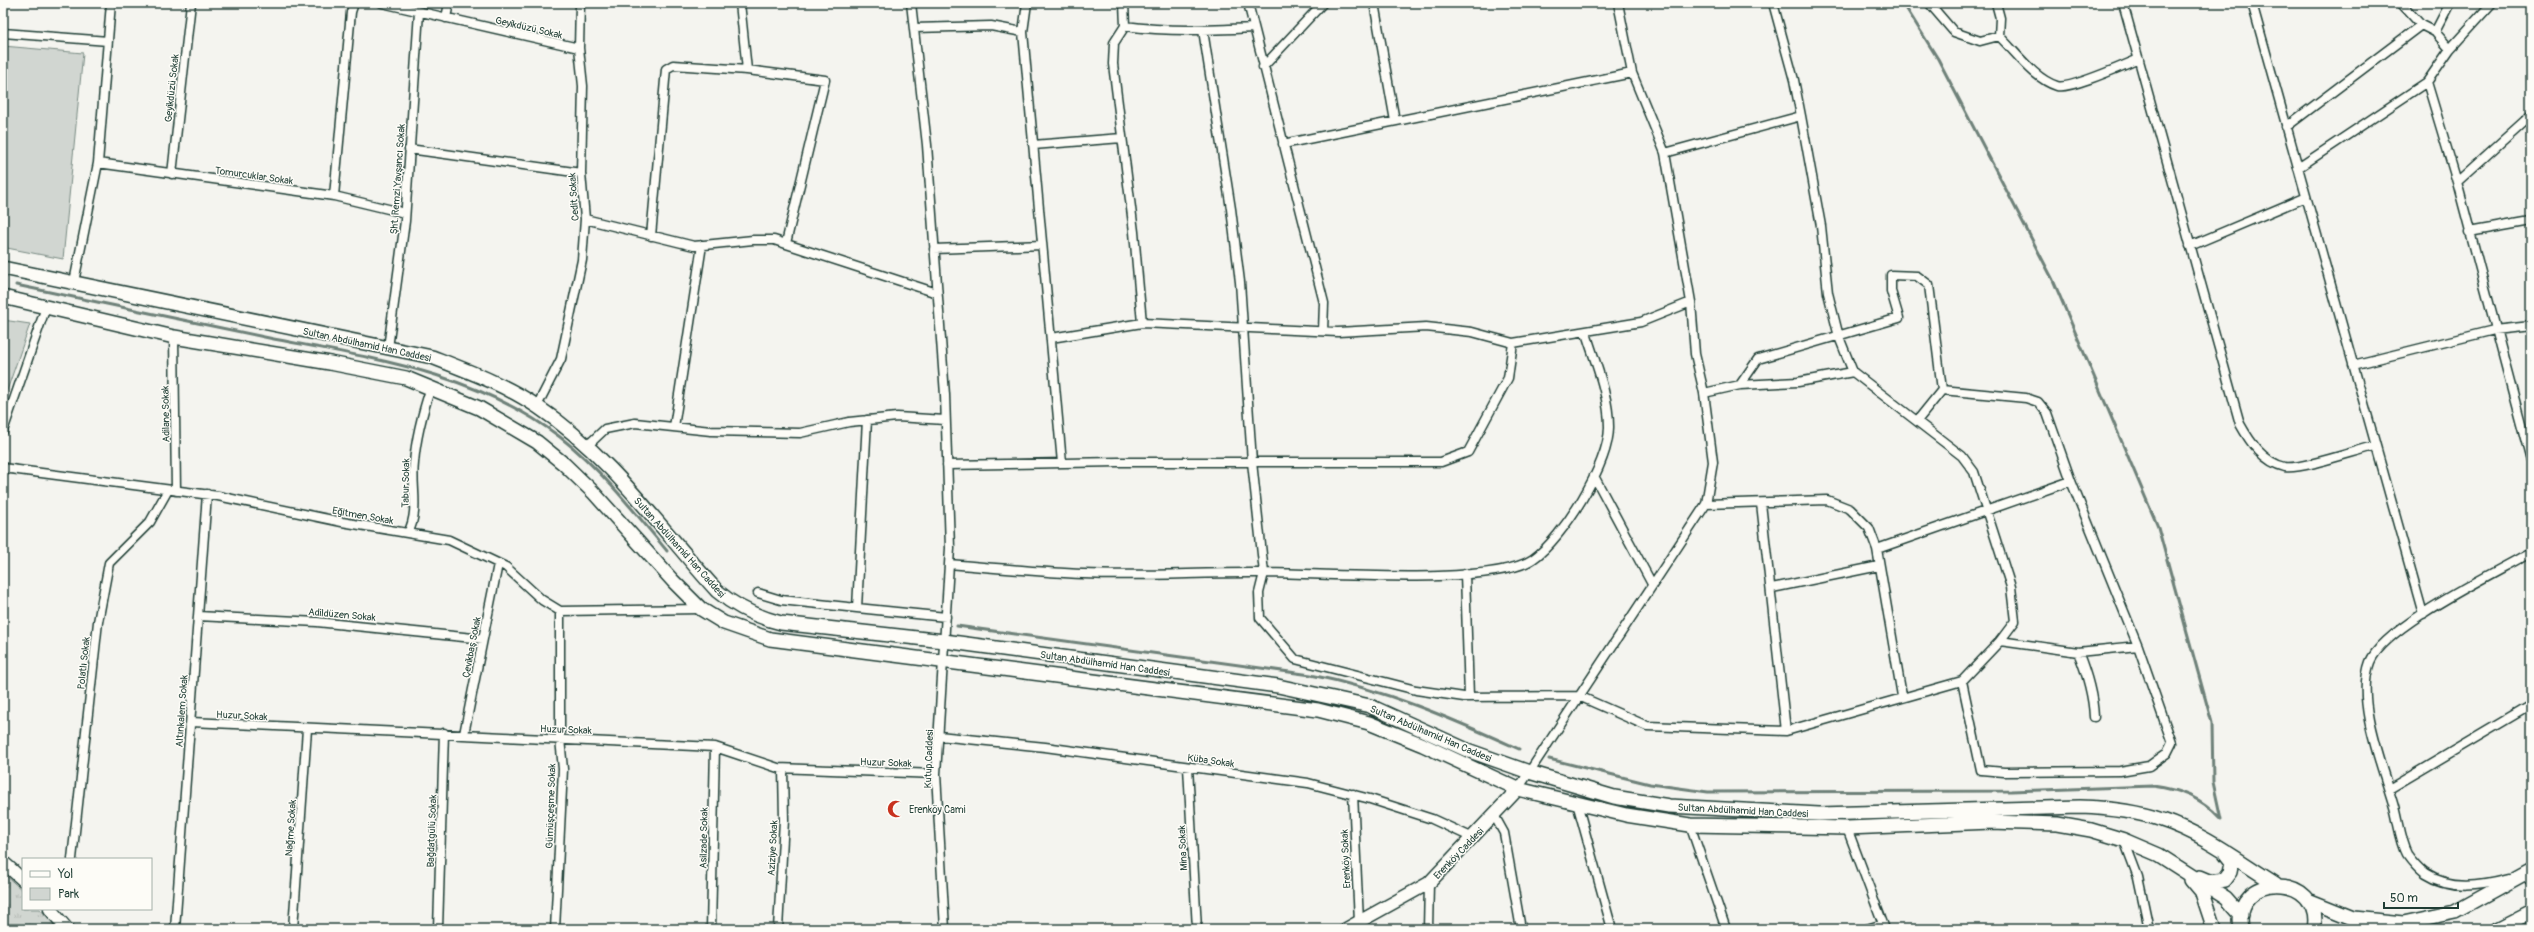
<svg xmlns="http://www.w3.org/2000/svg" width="2534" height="932" font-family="Pangolin,sans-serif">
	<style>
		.grass { fill: url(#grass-tufts); stroke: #788a82 }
		.green { fill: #d1d6d1; stroke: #788a82 }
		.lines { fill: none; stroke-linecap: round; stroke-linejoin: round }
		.stream { stroke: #6e8179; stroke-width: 3 }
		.street-casing { stroke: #1f3d34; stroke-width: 11 }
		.secondary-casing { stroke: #1f3d34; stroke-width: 15 }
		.primary-casing { stroke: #1f3d34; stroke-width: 16 }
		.street { stroke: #fdfcf7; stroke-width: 8 }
		.secondary { stroke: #fdfcf7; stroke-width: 12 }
		.primary { stroke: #fdfcf7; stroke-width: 13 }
		.labels { text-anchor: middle; stroke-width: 3; stroke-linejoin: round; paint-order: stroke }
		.street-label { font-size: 10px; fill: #1f3d34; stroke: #fdfcf7 }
		.poi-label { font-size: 10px; fill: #1f3d34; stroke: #fdfcf7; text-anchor: start }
	</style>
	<defs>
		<pattern id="grass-tufts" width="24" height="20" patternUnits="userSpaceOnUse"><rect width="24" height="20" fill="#d1d6d1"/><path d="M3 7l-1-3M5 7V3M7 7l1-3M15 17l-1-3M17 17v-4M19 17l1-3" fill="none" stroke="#b3b9b4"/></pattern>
	</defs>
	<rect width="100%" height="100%" fill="#f4f4ef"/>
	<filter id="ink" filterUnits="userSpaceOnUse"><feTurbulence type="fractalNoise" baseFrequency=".025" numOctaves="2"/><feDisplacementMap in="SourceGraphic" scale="8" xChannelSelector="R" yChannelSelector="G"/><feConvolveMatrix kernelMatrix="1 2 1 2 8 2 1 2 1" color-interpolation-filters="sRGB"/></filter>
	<g filter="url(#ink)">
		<path class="grass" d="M 3,873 L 23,891 L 23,909 L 40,909 L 58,929 L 3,929 Z"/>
		<path class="green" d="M 3,46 L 83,53 L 63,259 L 7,248 L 3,223 Z
			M 3,320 L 30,324 L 3,402 Z"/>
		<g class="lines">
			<path class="stream" d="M 1903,3 L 1938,59 L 2053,280 L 2158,527 L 2212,723 L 2213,782 L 2221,819
				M 16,285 C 100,303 185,320 269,338 C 371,358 475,372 560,437 C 601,469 634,511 667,551
				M 957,626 L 1311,675 C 1386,690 1450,718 1519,749
				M 1549,759 L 1650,784 L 1708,792 L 2011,791 L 2153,786 C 2180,790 2201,797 2220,818"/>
			<g class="street-casing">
				<path id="street" d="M 382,3 L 579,48
					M 740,3 L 747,70
					M 911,3 L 927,145 L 945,395 L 950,548 L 936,774 L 945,929
					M 1027,3 L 1023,32 L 1062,463
					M 1124,3 L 1125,26 L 1114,43 L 1113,64 L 1134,232 L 1142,323
					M 1248,3 L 1324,303 L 1323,331
					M 1374,3 L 1395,121
					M 1929,3 L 1954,32 L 1980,41 L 1999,36 L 2000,18 L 1996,3
					M 2123,3 L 2240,424 C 2250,442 2263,462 2285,467 C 2301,470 2357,450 2375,446
					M 2252,3 L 2423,614
					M 2401,3 L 2421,25 L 2435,32 L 2450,49
					M 446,18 L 449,3
					M 1125,26 C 1168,32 1211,30 1254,28
					M 914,28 L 991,26 L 1023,32
					M 1203,30 L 1231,209 L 1240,282 L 1252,462 L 1264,573 L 1259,593 L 1260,618 L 1295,659 L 1416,690 L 1464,697 L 1579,696 L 1647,726 L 1786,731 L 1962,681 L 2000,641 L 2015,621 L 2011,587 L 1974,472 L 1962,456 L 1853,372 L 1839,337 L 1828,293 L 1821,226 L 1801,116
					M 2435,32 L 2450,3
					M 3,33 L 108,41
					M 1999,36 C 2016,52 2034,79 2057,86 C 2069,90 2124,65 2139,59
					M 1263,67 L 1323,3
					M 2427,82 L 2457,182 L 2531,461
					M 2286,127 L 2421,25
					M 1283,144 L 1632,73
					M 1033,145 L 1122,138
					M 409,149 L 581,173
					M 1665,153 L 1801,116 L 1794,80 L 1773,3
					M 98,163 L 334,196 L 405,213
					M 2298,168 L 2427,82 L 2450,49 L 2492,3
					M 172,174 L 191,3
					M 2457,182 L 2531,115
					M 334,196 L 351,12 L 354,3
					M 585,219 L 694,246 L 753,240 L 774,240 L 937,293
					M 2469,232 L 2531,221
					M 651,236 L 666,69 L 673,65 L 747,70 L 825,80 L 786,243
					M 2190,246 L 2306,197
					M 934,249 L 1042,245
					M 74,282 L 98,163 L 111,3
					M 174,337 L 176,491
					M 1051,338 L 1142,323 L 1338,332 L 1426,327 L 1472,332 L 1513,343 L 1641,322 L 1691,302
					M 388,348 L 405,221 L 419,12
					M 2353,365 L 2494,330 L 2531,326
					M 1740,385 L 1758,359 L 1899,318 L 1891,291 L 1891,275 L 1917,276 L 1929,285 L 1942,390 L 1917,421
					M 1942,390 L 2026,398 L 2038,402 L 2047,413 L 2071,481 L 2138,646 L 2172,743 L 2167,753 L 2149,766 L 2120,771 L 2004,772 L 1981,770 L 1962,681
					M 1704,393 L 1740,385 L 1798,382 L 1853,372
					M 537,406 L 561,359 L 582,260 L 585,219 L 581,173 L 583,86 L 579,48 L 580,3
					M 674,427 L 702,245
					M 3,431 L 46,307
					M 587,446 L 605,429 L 635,423 L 711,431 L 800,433 L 849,422 L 897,417 L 945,420
					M 947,465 L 1118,462 L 1441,462 L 1468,452 L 1508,378 L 1513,343
					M 3,468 L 218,496 L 342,522 L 449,540 L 506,567 L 542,600 L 560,611 L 701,609
					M 1594,476 L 1652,584
					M 1761,503 L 1786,731
					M 1706,504 L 1827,500 L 1850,509 L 1869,528 L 1877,549 L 1902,696
					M 408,533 C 420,510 411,487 414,463 C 416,437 423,411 431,387
					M 1877,549 L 2071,481
					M 949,564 C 994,568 1039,572 1083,574 C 1144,577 1205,572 1265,573 C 1321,573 1492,587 1533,559 C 1563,538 1609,464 1609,427 C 1609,395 1595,362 1586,333
					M 1465,574 L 1469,697
					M 1772,588 L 1879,566
					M 758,593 L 781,600 L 857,608 L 867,420
					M 857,608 L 946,617
					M 198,616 L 317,622 L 483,639
					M 2000,641 L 2078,652 L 2138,646
					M 2078,652 C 2087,674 2093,694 2094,717
					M 191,722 L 715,747 L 778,768 L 936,774
					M 464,734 L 498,564
					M 939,736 L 1045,747 L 1308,783 L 1370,799 L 1432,819 L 1473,838
					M 1188,767 L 1197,929
					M 1518,789 L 1706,504 L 1713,462 L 1704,393 L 1695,354 L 1691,302 L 1665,153 L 1632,73 L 1618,3
					M 2389,789 L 2531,705
					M 1353,794 L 1359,922
					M 1577,803 L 1612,929
					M 1494,815 L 1504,833 L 1521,929
					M 1690,825 L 1726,929
					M 1847,828 L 1885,929
					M 2124,840 L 2138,877 L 2149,929
					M 72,859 L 98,622 L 109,563 L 150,522 L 168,490
					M 2519,875 L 2524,874 L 2531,882
					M 2508,878 C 2481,885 2451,890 2426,874 C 2420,870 2411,860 2407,854 C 2400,841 2398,821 2394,807 C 2383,768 2355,702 2370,662 C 2384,626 2495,573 2531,552
					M 175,929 L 207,494
					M 293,929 L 307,729
					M 438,929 L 444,733
					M 555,929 L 563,769 L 560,739 L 560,611
					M 711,929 L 715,747
					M 778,929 L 784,820 L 783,769
					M 1428,929 L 1429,883
					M 1867,929 L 1883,924"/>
			</g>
			<g class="secondary-casing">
				<path id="secondary" d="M 3,862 L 23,880
					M 50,909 L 67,929
					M 1346,929 L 1429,883 L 1518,789"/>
			</g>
			<g class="primary-casing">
				<path id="primary" d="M 3,268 L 432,357 C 468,371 506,385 538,407 C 610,455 660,528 717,591 C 737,608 757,617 781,623 L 944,641 L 1278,686 L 1370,706 L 1467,750 L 1529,772 L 1614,797 L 1669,806 L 1819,814 L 2080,807 C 2107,808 2136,811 2162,820 C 2203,833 2240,862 2276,884
					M 3,297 L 174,337 L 330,363 L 406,378 L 479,408 L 537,442 L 564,464 L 593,492 L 673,581 L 701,609 L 724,623 L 770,639 L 1318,710 L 1369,723 L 1423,745 L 1518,789 L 1626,815 L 1690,825 L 1847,828 L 1991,822 L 2057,824 L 2091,830 L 2124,840 L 2159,855 L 2226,898 L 2241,915
					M 2200,877 L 2212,882 L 2224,880 L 2230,872 L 2232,862 L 2225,853
					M 2191,880 L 2202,893 L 2214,929
					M 2308,900 L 2353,918 L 2403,923 L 2455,912 L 2531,870
					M 2241,929 C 2230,871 2325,872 2314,929
					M 2353,929 L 2372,922
					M 2498,929 L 2531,912"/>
			</g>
			<use href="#street" class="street"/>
			<use href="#secondary" class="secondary"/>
			<use href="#primary" class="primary"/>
		</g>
	</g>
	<defs>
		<g id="mosque-bare" transform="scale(1.38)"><path d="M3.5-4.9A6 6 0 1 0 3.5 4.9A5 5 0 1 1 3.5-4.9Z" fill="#c8321e" stroke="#fdfcf7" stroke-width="2.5" paint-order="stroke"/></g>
	</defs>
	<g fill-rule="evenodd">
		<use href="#mosque-bare" x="896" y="809"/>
	</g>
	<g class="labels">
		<g class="street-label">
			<text transform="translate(529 27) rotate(13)" y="4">Geyikdüzü Sokak</text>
			<text transform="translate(171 88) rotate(-84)" y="4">Geyikdüzü Sokak</text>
			<text transform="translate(254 175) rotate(8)" y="4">Tomurcuklar Sokak</text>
			<text transform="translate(397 179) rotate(-86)" y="4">Şht. Remzi Yavşancı Sokak</text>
			<text transform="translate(573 197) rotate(-94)" y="4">Cedit Sokak</text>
			<text transform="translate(367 344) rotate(12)" y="4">Sultan Abdülhamid Han Caddesi</text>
			<text transform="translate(165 414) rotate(-91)" y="4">Adilane Sokak</text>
			<text transform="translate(405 483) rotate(-89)" y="4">Tabur Sokak</text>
			<text transform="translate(363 515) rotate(10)" y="4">Eğitmen Sokak</text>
			<text transform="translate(680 547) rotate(48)" y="4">Sultan Abdülhamid Han Caddesi</text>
			<text transform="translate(342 614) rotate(5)" y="4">Adildüzen Sokak</text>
			<text transform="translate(471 647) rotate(-79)" y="4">Çevikbaş Sokak</text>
			<text transform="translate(83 663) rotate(-84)" y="4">Polatlı Sokak</text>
			<text transform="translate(1105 663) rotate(8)" y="4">Sultan Abdülhamid Han Caddesi</text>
			<text transform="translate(181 711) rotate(-86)" y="4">Altınkalem Sokak</text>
			<text transform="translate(242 715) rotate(3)" y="4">Huzur Sokak</text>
			<text transform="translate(566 729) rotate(2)" y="4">Huzur Sokak</text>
			<text transform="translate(1431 733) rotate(23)" y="4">Sultan Abdülhamid Han Caddesi</text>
			<text transform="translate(928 759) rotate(-88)" y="4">Kutup Caddesi</text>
			<text transform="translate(1211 760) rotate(8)" y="4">Küba Sokak</text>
			<text transform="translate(886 762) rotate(2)" y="4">Huzur Sokak</text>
			<text transform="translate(550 806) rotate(-88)" y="4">Gümüşçeşme Sokak</text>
			<text transform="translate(1743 810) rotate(3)" y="4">Sultan Abdülhamid Han Caddesi</text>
			<text transform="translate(290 828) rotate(-86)" y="4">Nağme Sokak</text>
			<text transform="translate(431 831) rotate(-88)" y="4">Bağdatgülü Sokak</text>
			<text transform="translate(703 838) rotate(-89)" y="4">Asilzade Sokak</text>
			<text transform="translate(772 848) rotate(-87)" y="4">Aziziye Sokak</text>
			<text transform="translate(1182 848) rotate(-93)" y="4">Mina Sokak</text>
			<text transform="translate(1458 853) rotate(-46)" y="4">Erenköy Caddesi</text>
			<text transform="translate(1345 859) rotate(-93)" y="4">Erenköy Sokak</text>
		</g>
		<g class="poi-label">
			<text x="909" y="813">Erenköy Cami</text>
		</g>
	</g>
	<rect width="2534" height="932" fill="none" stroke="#fdfcf7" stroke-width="16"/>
	<rect x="8" y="8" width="2518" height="916" fill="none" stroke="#1f3d34" stroke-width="1.5" filter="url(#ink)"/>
	<rect x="22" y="858" width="130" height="52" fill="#fdfcf7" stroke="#a4b0a9"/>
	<rect x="30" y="871" width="20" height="6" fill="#fdfcf7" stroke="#a4b0a9"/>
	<text x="58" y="878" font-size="12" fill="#1f3d34">Yol</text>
	<rect x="30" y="888" width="20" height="12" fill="#d1d6d1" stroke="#a4b0a9"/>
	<text x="58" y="898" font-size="12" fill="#1f3d34">Park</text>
	<path d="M2384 902v6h74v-6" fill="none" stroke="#1f3d34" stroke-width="2"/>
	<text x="2390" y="902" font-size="12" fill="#1f3d34" stroke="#fdfcf7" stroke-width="3" paint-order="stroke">50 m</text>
</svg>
